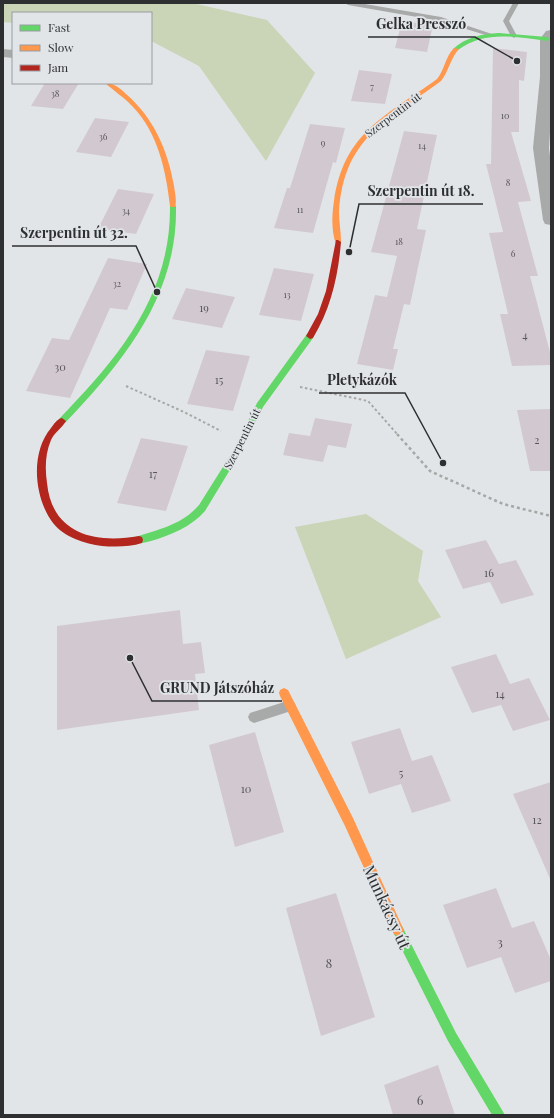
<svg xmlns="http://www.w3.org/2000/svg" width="554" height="1118" font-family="'Playfair Display',serif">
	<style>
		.green { fill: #cad4b7 }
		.building { fill: #d2c9d0 }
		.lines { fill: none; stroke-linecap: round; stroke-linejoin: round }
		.path-far1 { stroke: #a6a7a7; stroke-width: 2; stroke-dasharray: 2.5 2.5; stroke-linecap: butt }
		.path { stroke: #a6a7a7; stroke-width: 2.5; stroke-dasharray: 3 3; stroke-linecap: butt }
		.lane { fill: #a8a9a9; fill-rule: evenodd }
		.street { fill: #a8a9a9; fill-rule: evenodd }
		.fast { fill: #63d668; fill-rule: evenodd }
		.slow { fill: #ff974d; fill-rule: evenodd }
		.jam { fill: #b3261e; fill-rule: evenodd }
		.labels { text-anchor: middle; stroke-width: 3.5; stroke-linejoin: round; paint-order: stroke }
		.far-number-label { font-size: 9px; fill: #575659 }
		.far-street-label { font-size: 11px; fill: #2e2f31; stroke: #e1e5e8 }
		.number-label { font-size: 11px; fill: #575659 }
		.near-number-label { font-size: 13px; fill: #575659 }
		.near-street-label { font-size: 16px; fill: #2e2f31; stroke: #e1e5e8 }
		.leader { fill: none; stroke: #2e2f31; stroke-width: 1.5 }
		.callout-dot { fill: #2e2f31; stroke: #e1e5e8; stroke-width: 1.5 }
		.callout-label { font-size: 14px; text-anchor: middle; font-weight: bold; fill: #2e2f31; stroke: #e1e5e8; stroke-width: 3.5; stroke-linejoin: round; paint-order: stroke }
	</style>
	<rect width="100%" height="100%" fill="#e2e5e7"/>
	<path class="green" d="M 3,3 L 192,3 L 267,20 L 315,73 L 266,161 L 199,66 L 151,41 L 151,13 L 13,13 L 13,23 L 3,22 Z
		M 366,514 L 423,551 L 418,581 L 441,617 L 346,659 L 295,527 Z"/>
	<path class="building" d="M 402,21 L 433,25 L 427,52 L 395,48 Z
		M 493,48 L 527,52 L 524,81 L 519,80 L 519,132 L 511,132 L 531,201 L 518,202 L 538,276 L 530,276 L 551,356 L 551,365 L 512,366 L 500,314 L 508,314 L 489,233 L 503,232 L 486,164 L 491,164 Z
		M 359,70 L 392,74 L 385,104 L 351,101 Z
		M 45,83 L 79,83 L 63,109 L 31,106 Z
		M 95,118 L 129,122 L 111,157 L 76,152 Z
		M 310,124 L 345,128 L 336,163 L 333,162 L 313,233 L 274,228 L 287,188 L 290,188 Z
		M 404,131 L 437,135 L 417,229 L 426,230 L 410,305 L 404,304 L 393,349 L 398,349 L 393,370 L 357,364 L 375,295 L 387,297 L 397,256 L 371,252 Z
		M 118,189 L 154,194 L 136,234 L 98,229 Z
		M 108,258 L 147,264 L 127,310 L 110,308 L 70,398 L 26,391 L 52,338 L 69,340 Z
		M 274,268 L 314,274 L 301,321 L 259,315 Z
		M 186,288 L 235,297 L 222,328 L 172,319 Z
		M 206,350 L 250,356 L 233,411 L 187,404 Z
		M 551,409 L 551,471 L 530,471 L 517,410 Z
		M 315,418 L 352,424 L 346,448 L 328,445 L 323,462 L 283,455 L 289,433 L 310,436 Z
		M 141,438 L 188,446 L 166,511 L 117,503 Z
		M 486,540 L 499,564 L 516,560 L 534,595 L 501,604 L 490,582 L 463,589 L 445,550 Z
		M 180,610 L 183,644 L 201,642 L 205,673 L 195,674 L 199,710 L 57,730 L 57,626 Z
		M 496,654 L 510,684 L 529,678 L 550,720 L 513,731 L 501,705 L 472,713 L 451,667 Z
		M 400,728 L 412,761 L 432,755 L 451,801 L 412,813 L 401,784 L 369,794 L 351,742 Z
		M 255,732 L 284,832 L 235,847 L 209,745 Z
		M 551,782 L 551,881 L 513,794 Z
		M 496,888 L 512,928 L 534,921 L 551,960 L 551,981 L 515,993 L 501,957 L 467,968 L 443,905 Z
		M 336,893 L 375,1017 L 321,1036 L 286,908 Z
		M 438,1065 L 455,1115 L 393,1115 L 384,1085 Z"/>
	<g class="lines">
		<path class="path-far1" d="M 126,386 L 184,412 L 221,431
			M 300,387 L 368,401 L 398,435"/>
		<path class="path" d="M 397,434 L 430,471 L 503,504 L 551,516"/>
		<path class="lane" d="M 345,3 L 359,3 L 441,17 L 495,35 L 492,37 L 440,21 L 348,5 Z
			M 513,3 L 519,3 L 509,21 L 517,36 L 514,38 L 511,36 L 503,21 Z
			M 290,700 L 294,702 L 296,706 L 294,710 L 254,723 L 250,721 L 248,717 L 250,713 Z"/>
		<path class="street" d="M 551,30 L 551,116 L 549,148 L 551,164 L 551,225 L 545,224 L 543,220 L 533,148 L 540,77 L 540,39 L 546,31 Z
			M 3,49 L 13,50 L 13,58 L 3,57 Z"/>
		<path class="fast" d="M 499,33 L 547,37 L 550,39 L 547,41 C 515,37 485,30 458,50 L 453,49 C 466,37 482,34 499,33 Z
			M 173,204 L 176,206 C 178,296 123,362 65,423 L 59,423 L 58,421 L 59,419 C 118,358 171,296 170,206 Z
			M 310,333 L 313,334 L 313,338 L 263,407 L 239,455 L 205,511 C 191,527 171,535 151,541 C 146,542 141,544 136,543 L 135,540 L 136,537 C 159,529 182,525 199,505 L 233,451 L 257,403 L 307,334 Z
			M 398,924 L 402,926 L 456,1033 L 505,1115 L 492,1115 L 448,1041 L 394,934 L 392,930 L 394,926 Z"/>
		<path class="slow" d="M 454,48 L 459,49 C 450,59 449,71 441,81 C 387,121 344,137 339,212 C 339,222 341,232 341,242 L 340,244 L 336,244 C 331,231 332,214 334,201 C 344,132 386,116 437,79 C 445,69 445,57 454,48 Z
			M 105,83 C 114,83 120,88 126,94 C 154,118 168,151 174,186 C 175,193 177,201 175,207 L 171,207 L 170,206 C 166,171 158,133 133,107 C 125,98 114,91 105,83 Z
			M 284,688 L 288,690 L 353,818 L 402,926 L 404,930 L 402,934 L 398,936 L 394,934 L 345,826 L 280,696 L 279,693 L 280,690 Z"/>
		<path class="jam" d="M 336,240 L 338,240 L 341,242 C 338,277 331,308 313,338 L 310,339 L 306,336 L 318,314 L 326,291 Z
			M 62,418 L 66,421 C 62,428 54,433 51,440 C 45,454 45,469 47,483 C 52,534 95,544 139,536 L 142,537 L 143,540 L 142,543 C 130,547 115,547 102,546 C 85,544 64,537 53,523 C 34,498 30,453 51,428 C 54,424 57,419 62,418 Z"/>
	</g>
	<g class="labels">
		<g class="far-number-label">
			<text x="372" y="90">7</text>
			<text x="55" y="97">38</text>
			<text x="505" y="119">10</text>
			<text x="103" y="140">36</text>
			<text x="323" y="146">9</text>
			<text x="422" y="149">14</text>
			<text x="508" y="186">8</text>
			<text x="300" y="213">11</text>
			<text x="126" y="214">34</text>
			<text x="399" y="245">18</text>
			<text x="513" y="257">6</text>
			<text x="117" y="287">32</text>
			<text x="287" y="298">13</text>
		</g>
		<g class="far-street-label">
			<text transform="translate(393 115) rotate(-37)" y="4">Szerpentin út</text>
			<text transform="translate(242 439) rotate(-63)" y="4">Szerpentin út</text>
		</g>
		<g class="number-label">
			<text x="204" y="312">19</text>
			<text x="525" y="339">4</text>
			<text x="60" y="371">30</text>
			<text x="219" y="384">15</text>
			<text x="537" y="444">2</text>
			<text x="153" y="478">17</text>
			<text x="489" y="577">16</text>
			<text x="500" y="698">14</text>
			<text x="401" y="777">5</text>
			<text x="246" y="793">10</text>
			<text x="537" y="824">12</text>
		</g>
		<g class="near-number-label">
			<text x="500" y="947">3</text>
			<text x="329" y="968">8</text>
			<text x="420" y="1105">6</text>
		</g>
		<g class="near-street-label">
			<text transform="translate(387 907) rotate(65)" y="6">Munkácsy út</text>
		</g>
	</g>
	<path class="leader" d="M517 61L475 37H368M349 252L359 204H483M157 292L136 246H12M443 463L405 393H319M130 658L152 701H282"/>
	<g class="callout-dot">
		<circle cx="517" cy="61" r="4"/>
		<circle cx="349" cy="252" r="4"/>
		<circle cx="157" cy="292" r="4"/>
		<circle cx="443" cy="463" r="4"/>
		<circle cx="130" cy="658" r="4"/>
	</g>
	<g class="callout-label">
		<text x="421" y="29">Gelka Presszó</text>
		<text x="421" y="196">Szerpentin út 18.</text>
		<text x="74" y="238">Szerpentin út 32.</text>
		<text x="362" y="385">Pletykázók</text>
		<text x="217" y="693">GRUND Játszóház</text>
	</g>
	<rect width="554" height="1118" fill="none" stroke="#2e2f31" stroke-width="8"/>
	<rect x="12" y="12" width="140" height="72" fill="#e1e5e8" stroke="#999c9f"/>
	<rect x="20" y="25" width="20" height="6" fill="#63d668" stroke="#999c9f"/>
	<text x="48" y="32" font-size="12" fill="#2e2f31">Fast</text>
	<rect x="20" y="45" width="20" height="6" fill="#ff974d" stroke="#999c9f"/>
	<text x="48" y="52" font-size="12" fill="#2e2f31">Slow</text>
	<rect x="20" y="65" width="20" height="6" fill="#b3261e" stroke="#999c9f"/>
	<text x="48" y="72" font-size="12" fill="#2e2f31">Jam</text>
</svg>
